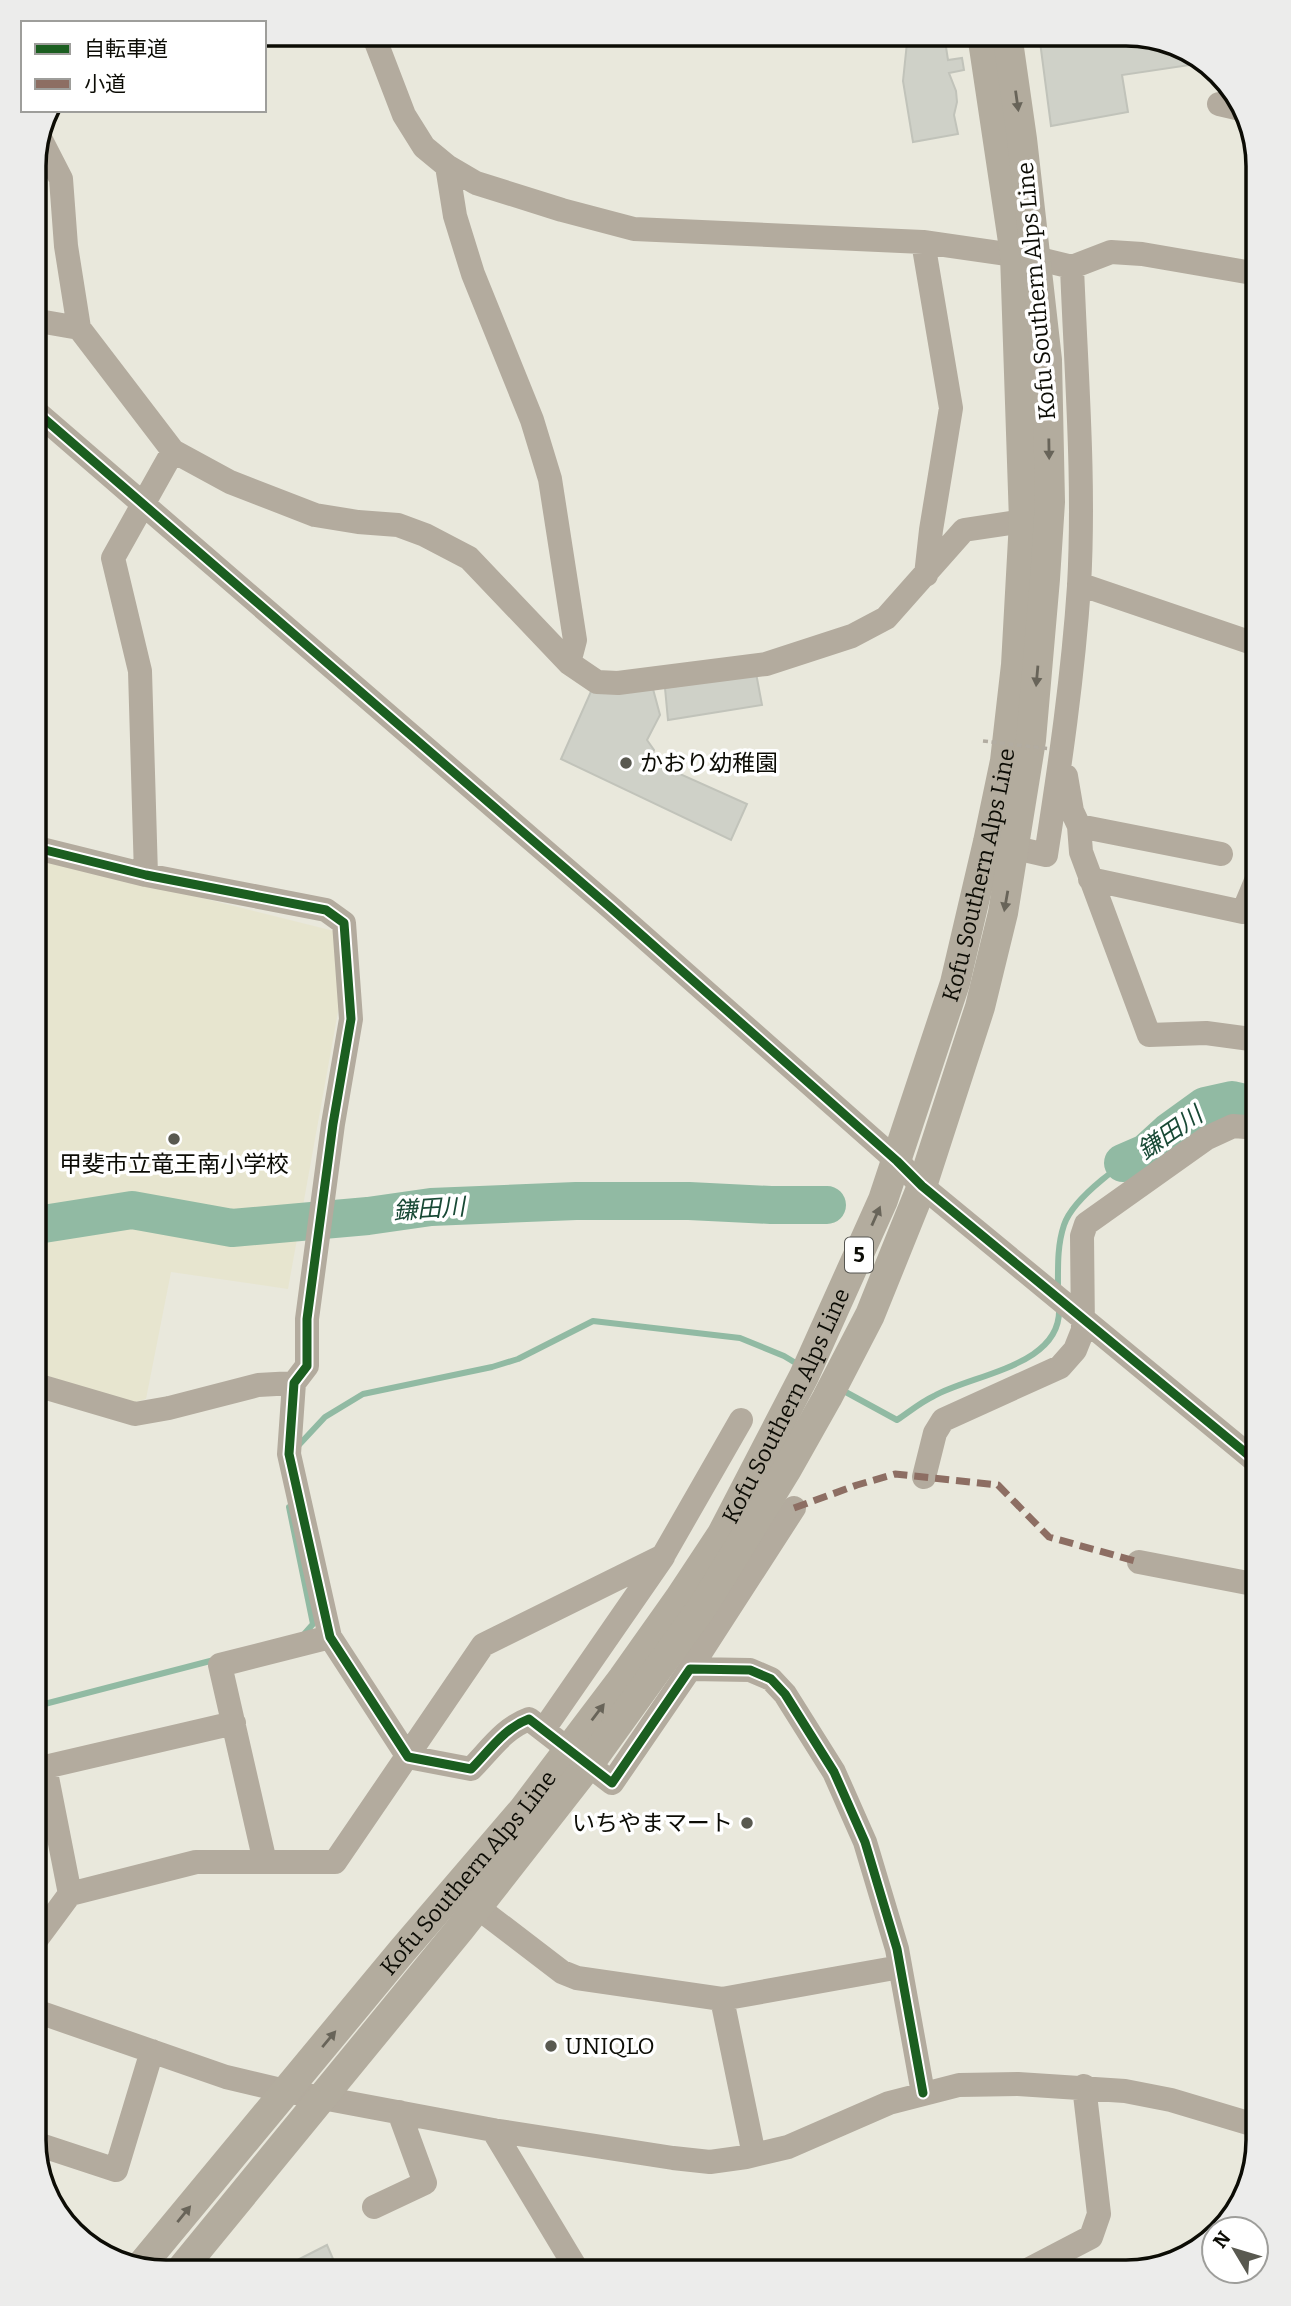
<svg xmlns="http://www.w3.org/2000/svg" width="1291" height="2306" font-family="Bitter,'Noto Sans JP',serif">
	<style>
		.built { fill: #e7e5cf }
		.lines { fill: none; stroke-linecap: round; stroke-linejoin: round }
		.stream { stroke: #91baa3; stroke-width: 6 }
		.river { stroke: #91baa3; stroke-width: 38 }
		.building { fill: #cfd1c8; stroke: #c1c3ba; stroke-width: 2 }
		.minor { stroke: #b3ab9e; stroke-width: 24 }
		.major { stroke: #b3ac9e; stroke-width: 30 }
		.path-bridge { stroke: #b2aca1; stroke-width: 3.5; stroke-dasharray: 5 3.5; stroke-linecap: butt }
		.quiet { stroke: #8d6e63; stroke-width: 7; stroke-dasharray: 14 7; stroke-linecap: butt }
		.cycleway-casing { stroke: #fff; stroke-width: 13 }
		.cycleway { stroke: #1b5e20; stroke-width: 9 }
		.oneway { fill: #686459 }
		.poi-dot { fill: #595950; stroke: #fff; stroke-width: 2.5 }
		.labels { text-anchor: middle; stroke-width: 7; stroke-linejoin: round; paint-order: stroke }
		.shield { fill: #fff; stroke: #555550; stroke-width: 2 }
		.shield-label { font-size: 21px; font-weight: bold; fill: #0c0c05 }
		.street-label { font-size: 23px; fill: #0c0c05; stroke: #fff }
		.poi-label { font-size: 23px; fill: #0c0c05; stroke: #fff; text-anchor: start }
		.water-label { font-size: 24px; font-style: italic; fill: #184935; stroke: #fff }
		.rim { fill: none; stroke: #0c0c05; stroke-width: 3.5 }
	</style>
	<rect width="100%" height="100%" fill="#e9e8dc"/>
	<path class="built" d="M 33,856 L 334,931 L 339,1006 L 288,1289 L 171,1272 L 146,1399 L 131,1403 L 33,1371 Z"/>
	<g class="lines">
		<path class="stream" d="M 1058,1290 C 1058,1267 1057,1246 1064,1225 C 1075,1192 1140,1152 1169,1132
			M 842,1390 L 897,1420 C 909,1412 921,1402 934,1396 C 973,1374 1063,1366 1059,1307
			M 297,1447 L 325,1417 L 363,1394 L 492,1367 L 518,1359 L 593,1321 L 740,1338 L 784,1356 L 799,1365
			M 289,1507 L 313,1624 L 305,1633
			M 33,1707 L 214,1660"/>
		<path class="river" d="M 1123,1163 L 1146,1153 L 1169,1132 L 1205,1106 L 1232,1100 L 1258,1106
			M 33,1223 L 37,1225 L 132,1210 L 232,1228 L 368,1216 L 431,1207 L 576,1201 L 689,1201 L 771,1205 L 827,1205"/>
	</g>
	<path class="building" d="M 908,33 L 944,34 L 948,60 L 962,58 L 964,70 L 949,73 L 956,91 L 957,102 L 954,115 L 958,134 L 913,142 L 903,81 Z
		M 1039,34 L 1135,34 L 1199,56 L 1203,63 L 1122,75 L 1128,112 L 1051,126 Z
		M 756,673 L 762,705 L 668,720 L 665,688 Z
		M 593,687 L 653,689 L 660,715 L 647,740 L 654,750 L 651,761 L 747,804 L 731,840 L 561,759 Z
		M 327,2245 L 339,2273 L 272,2273 Z"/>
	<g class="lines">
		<path class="minor" d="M 368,33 L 376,42 L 404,115 L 424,147 L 447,166 L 476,183 L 562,210 L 634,229 L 923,242 L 1035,258 L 1072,267 L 1111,252 L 1142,254 L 1258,274
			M 1219,104 L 1245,110
			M 41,140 L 61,179 L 66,246 L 79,328 L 173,451 L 230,482 L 315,515 L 358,522 L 398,525 L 425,535 L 469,558 L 569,663 L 597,682 L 618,683 L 766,664 L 852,636 L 886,618 L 964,530 L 1024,521
			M 447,166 L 455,216 L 473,274 L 532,420 L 550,479 L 575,640 L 569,663
			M 923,242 L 951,408 L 931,530 L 926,575
			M 33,320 L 79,328
			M 33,409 L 611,908 L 897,1161 L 922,1186 L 1258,1463
			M 1079,584 L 1258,645
			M 1066,776 L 1072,811 L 1079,826 L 1081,852 L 1149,1035 L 1206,1033 L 1258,1040
			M 1079,826 L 1221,854
			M 998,844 L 1046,855 C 1060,765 1073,676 1079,586 C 1085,480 1076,372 1072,267
			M 33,847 L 146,875 L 326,910 L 344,923 L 351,1019 L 333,1124 L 307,1319 L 307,1366 L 294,1383 L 289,1454 L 330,1637 L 408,1757 L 471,1769 C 489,1751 504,1728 529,1719 L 612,1783 L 690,1669 L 750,1670 L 771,1679 L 785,1694 L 834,1772 L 865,1842 L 897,1949 L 923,2093
			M 146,875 L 140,671 L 113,558 L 173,451
			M 1090,879 L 1243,912 L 1258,876
			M 33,1384 L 135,1414 L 169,1408 L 258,1385 L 294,1383
			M 924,1477 L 935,1433 L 943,1420 L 1060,1367 L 1075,1350 L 1083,1330 L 1082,1236 L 1086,1224 L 1207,1138 L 1233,1126 L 1258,1128
			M 1139,1562 L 1258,1585
			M 690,1669 L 794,1508
			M 544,1729 L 663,1557
			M 265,1862 L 220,1665 L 330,1637
			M 70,1894 L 45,1767 L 234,1723
			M 477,1907 L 562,1972 L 577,1978 L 722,1999 L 900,1967
			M 33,1944 L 70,1894 L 196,1862 L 335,1862 L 483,1645 L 663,1556 L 741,1420
			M 722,1999 L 754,2155
			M 33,2010 L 226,2077 L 285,2091 L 493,2130 L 673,2158 L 710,2162 L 746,2157 L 788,2147 L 889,2103 L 959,2085 L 1018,2084 L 1125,2091 L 1171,2100 L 1258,2126
			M 493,2130 L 579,2273
			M 34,2143 L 116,2170 L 152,2051
			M 374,2207 L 425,2183 L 399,2112
			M 1022,2273 L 1091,2237 L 1099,2214 L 1084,2086"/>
		<g class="major">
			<path id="s1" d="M 140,2267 L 402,1951 L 523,1810 L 623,1678 L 679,1599 L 722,1534 L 804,1376 L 883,1200 L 955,983 L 988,842 L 1005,761 L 1016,665 L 1024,521 L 1015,255 L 982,34"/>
			<path d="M 179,2272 L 460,1929 L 589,1764 L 703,1606 L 787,1469 L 827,1398 L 870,1315 L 922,1186 L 980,1007 L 1003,913 L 1031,740 L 1045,579 L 1050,502 L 1047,360 L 1022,139 L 1007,34"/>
		</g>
		<path class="path-bridge" d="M 983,741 L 1052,749"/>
		<path class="quiet" d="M 794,1508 L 857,1485 L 895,1474 L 998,1485 L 1049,1537 L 1139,1562"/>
		<g class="cycleway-casing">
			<path id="cycleway" d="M 33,409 L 611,908 L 897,1161 L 922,1186 L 1258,1463
				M 33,847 L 146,875 L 326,910 L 344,923 L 351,1019 L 333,1124 L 307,1319 L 307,1366 L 294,1383 L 289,1454 L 330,1637 L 408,1757 L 471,1769 C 489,1751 504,1728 529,1719 L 612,1783 L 690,1669 L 750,1670 L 771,1679 L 785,1694 L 834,1772 L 865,1842 L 897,1949 L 923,2093"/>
		</g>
		<use href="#cycleway" class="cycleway"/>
	</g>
	<defs><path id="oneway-solid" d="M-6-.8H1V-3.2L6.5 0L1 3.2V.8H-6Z" transform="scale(1.75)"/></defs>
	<g class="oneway">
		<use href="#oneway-solid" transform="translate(1017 101) rotate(82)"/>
		<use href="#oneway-solid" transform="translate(1049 449) rotate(89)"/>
		<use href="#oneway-solid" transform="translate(1037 676) rotate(95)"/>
		<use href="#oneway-solid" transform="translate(1006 901) rotate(100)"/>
		<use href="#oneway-solid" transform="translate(876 1216) rotate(-66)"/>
		<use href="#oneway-solid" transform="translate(598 1712) rotate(-53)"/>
		<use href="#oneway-solid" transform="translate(329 2039) rotate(-50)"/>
		<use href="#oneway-solid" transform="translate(184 2214) rotate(-51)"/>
	</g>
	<g class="poi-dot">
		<circle cx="626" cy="763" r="7"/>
		<circle cx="174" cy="1139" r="7"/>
		<circle cx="747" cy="1823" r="7"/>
		<circle cx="551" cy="2046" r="7"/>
	</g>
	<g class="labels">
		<rect class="shield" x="845" y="1237.5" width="28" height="35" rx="5"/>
		<g class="shield-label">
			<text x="859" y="1262">5</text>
		</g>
		<g class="street-label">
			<text transform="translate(1036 291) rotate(-95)" y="8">Kofu Southern Alps Line</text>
			<text dy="8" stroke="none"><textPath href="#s1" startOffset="1647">Kofu Southern Alps Line</textPath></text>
			<text dy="8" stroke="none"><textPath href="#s1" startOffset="1080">Kofu Southern Alps Line</textPath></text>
			<text dy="8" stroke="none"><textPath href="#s1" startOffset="513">Kofu Southern Alps Line</textPath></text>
		</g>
		<g class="poi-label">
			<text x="640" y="771">かおり幼稚園</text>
			<text x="174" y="1172" text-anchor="middle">甲斐市立竜王南小学校</text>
			<text x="733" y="1831" text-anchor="end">いちやまマート</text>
			<text x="565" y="2054">UNIQLO</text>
		</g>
		<g class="water-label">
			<text transform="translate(1170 1133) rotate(-35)" y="8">鎌田川</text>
			<text transform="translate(429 1209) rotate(-4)" y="8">鎌田川</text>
		</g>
	</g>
	<path d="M0 0H1291V2306H0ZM166 46H1126A120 120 0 0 1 1246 166V2140A120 120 0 0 1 1126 2260H166A120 120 0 0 1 46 2140V166A120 120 0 0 1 166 46Z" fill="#ececeb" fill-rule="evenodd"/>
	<path class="rim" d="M166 46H1126A120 120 0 0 1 1246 166V2140A120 120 0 0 1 1126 2260H166A120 120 0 0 1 46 2140V166A120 120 0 0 1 166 46Z"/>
	<rect x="21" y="21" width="245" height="91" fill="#ffffff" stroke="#9e9e9b" stroke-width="2"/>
	<rect x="35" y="44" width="35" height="10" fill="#1b5e20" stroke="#9e9e9b" stroke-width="2"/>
	<text x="84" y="56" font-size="21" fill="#0c0c05">自転車道</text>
	<rect x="35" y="79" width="35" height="10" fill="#8d6e63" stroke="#9e9e9b" stroke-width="2"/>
	<text x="84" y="91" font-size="21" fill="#0c0c05">小道</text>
	<g transform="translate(1235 2250) rotate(308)"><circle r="33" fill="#ffffff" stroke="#9e9e9b" stroke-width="2"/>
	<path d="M0-5L12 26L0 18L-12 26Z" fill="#595950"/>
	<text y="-10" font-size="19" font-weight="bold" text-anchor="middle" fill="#0c0c05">N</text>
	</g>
</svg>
